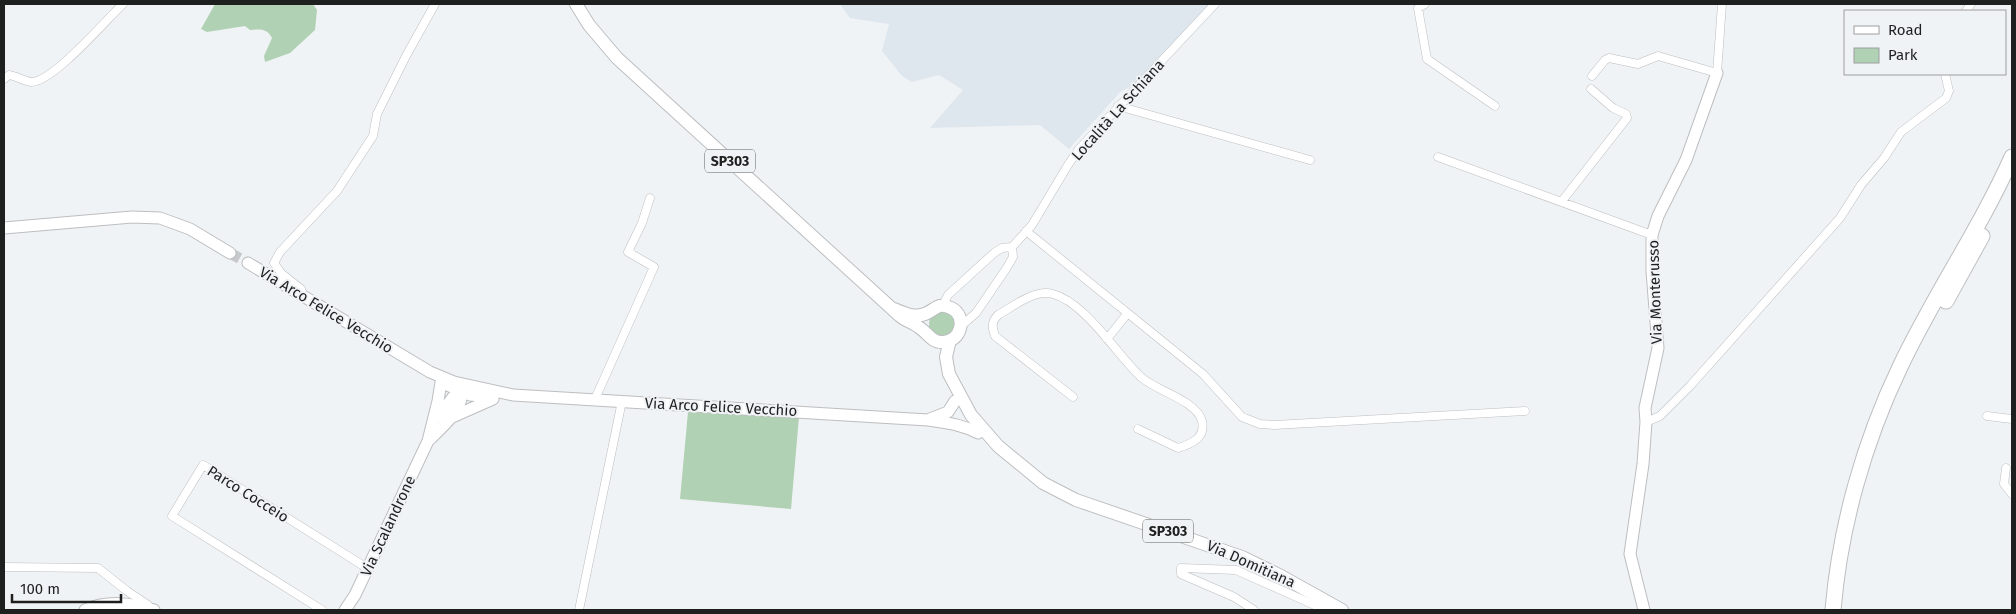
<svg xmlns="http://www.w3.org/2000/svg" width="2016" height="614" font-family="'Fira Sans',sans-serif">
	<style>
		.built { fill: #dee6ee }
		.green { fill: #b0d1b3 }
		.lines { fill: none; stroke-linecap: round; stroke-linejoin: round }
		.secondary-tunnel { stroke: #c6c9ca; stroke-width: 11; stroke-dasharray: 11 5.5; stroke-linecap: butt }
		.street-casing { stroke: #bcbec0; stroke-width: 9 }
		.secondary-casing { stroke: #bcbec0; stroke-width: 13 }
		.primary-casing { stroke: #bcbec0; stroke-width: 14 }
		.highway-casing { stroke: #bcbec0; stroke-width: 17 }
		.street { stroke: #fff; stroke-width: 8 }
		.secondary { stroke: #fff; stroke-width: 11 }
		.primary { stroke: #fff; stroke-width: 12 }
		.highway { stroke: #fff; stroke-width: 15 }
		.labels { text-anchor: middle; stroke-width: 4; stroke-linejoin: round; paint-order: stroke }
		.shield { fill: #f0f3f5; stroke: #5d5f5f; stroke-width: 1 }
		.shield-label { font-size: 14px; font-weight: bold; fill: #1e1f1f }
		.street-label { font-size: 15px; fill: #1e1f1f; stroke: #f0f3f5 }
	</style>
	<rect width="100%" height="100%" fill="#f0f3f5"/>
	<path class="built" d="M 840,4 L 1211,4 L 1138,83 L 1120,92 L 1069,149 L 1040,125 L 930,128 L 963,90 L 939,75 L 912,82 L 902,76 L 882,51 L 889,24 L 850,18 Z"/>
	<path class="green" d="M 215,4 L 313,4 L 317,10 L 315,30 L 290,53 L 265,62 L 264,56 L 272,38 C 267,28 260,29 250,30 L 245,26 L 207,32 L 201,29 Z
		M929 324a13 13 0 1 1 26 0a13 13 0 1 1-26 0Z
		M 688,412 L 799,417 L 791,509 L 680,499 Z"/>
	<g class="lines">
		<path class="secondary-tunnel" d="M 230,253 L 248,263"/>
		<g class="street-casing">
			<path id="street" d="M 1425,4 L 1418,8 L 1427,59 L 1495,106
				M 1966,11 L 1971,4
				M 1592,76 L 1605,60 L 1609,58 L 1638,64 L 1658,56 L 1717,73 L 1722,4
				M 4,79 L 9,75 C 16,76 24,81 31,82 C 52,83 106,20 123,4
				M 1118,106 L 1310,160
				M 1438,157 L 1652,235
				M 1562,201 L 1627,118 L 1626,114 L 1613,108 L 1591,89
				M 1026,231 L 1203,374 L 1242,417 L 1260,424 L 1274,425 L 1525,411
				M 302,292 L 301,289 L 281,273 L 274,263 L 280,252 L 337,191 L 373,136 L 377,114 L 406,56 L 435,4
				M 943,305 L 948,295 L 994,253 L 1002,248 L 1012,247 L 1032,225 L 1068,165 L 1079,149 L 1215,4
				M 961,326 L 976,313 L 1006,269 L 1013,257 L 1012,247
				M 1107,339 L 1127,314
				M 1073,397 L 995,336 C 992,327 991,322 998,315 C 1014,306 1034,289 1053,294 C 1086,303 1117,355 1141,377 C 1156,391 1196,400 1202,421 C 1206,438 1191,444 1178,448 L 1138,429
				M 595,399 L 654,267 L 628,252 L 642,223 L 650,198
				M 1987,416 L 2012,419
				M 1646,422 L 1660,416 L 1690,386 L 1840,218 L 1861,185 L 1884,158 L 1901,132 L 1946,98 L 1949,91 L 1945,74
				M 2006,468 L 2004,484 L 2012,494
				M 4,567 L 98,568 L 127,591 L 148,605
				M 322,610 L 172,516 L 203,465 L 367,568
				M 579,610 L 622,401
				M 1254,610 L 1234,597 L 1181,574 L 1181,568 L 1236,570 L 1319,607 L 1332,607"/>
		</g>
		<g class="secondary-casing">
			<path id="secondary" d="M 4,228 L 132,217 L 160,218 L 190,229 L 230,253
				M 248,263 L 430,372 L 454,382 L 513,395 L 928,420 C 946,423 961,424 978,433
				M 445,384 L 470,395 L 492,397
				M 439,403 L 442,415 L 450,418 L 493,399
				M 438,417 L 453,397 L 466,391
				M 930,419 L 948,412 L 955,401
				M 429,440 C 442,427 462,411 462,392 L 457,387
				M 85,610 C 106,600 133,603 154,610
				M 345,610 L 355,595 L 428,441 L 438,401 L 441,382
				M 1644,610 L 1630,554 L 1643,464 L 1646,422 L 1645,408 L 1658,348 L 1652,271 L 1652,235 L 1658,216 L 1686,160 L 1717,73"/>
		</g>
		<g class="primary-casing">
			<path id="primary" d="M 576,4 L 589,25 L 617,58 L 900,316 C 906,321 914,323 920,328 C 928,333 931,342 942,342 C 961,343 968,316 951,308 C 938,302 936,309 927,313 C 916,319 903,313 894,309
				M 950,340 L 946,357 L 949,374 L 971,415 L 998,446 L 1043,483 L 1076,500 L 1242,557 L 1281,576 L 1342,610"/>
		</g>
		<g class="highway-casing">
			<path id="highway" d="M 1946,301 L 1982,236
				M 1833,610 C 1840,527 1864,442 1900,367 C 1934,295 1980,229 2012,157"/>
		</g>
		<use href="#street" class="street"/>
		<use href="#secondary" class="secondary"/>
		<use href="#primary" class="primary"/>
		<use href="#highway" class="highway"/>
	</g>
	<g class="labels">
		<g class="shield">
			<rect x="705" y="149.5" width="50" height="23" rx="4"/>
			<rect x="1143" y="519.5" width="50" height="23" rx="4"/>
		</g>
		<g class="shield-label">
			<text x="730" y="166">SP303</text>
			<text x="1168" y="536">SP303</text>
		</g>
		<g class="street-label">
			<text transform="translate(1118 110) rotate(-48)" y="5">Località La Schiana</text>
			<text transform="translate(1655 292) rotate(-92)" y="5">Via Monterusso</text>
			<text transform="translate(326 310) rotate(31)" y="5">Via Arco Felice Vecchio</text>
			<text transform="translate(721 407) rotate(3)" y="5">Via Arco Felice Vecchio</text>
			<text transform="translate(248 494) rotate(32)" y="5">Parco Cocceio</text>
			<text transform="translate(388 526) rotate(-65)" y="5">Via Scalandrone</text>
			<text transform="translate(1251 564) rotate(24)" y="5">Via Domitiana</text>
		</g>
	</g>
	<rect width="2016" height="614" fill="none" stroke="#1e1f1f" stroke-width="10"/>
	<rect x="1844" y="10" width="162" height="65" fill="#f0f3f5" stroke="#9c9e9f"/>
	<rect x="1854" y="26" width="25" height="8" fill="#ffffff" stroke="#9c9e9f"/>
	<text x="1888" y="35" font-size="15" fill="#1e1f1f">Road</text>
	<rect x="1854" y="48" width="25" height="15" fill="#b0d1b3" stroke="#9c9e9f"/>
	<text x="1888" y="60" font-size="15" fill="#1e1f1f">Park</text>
	<path d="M12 594v8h109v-8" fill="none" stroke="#1e1f1f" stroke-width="2.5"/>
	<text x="20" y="594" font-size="15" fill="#1e1f1f" stroke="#f0f3f5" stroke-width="4" paint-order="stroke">100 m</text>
</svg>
